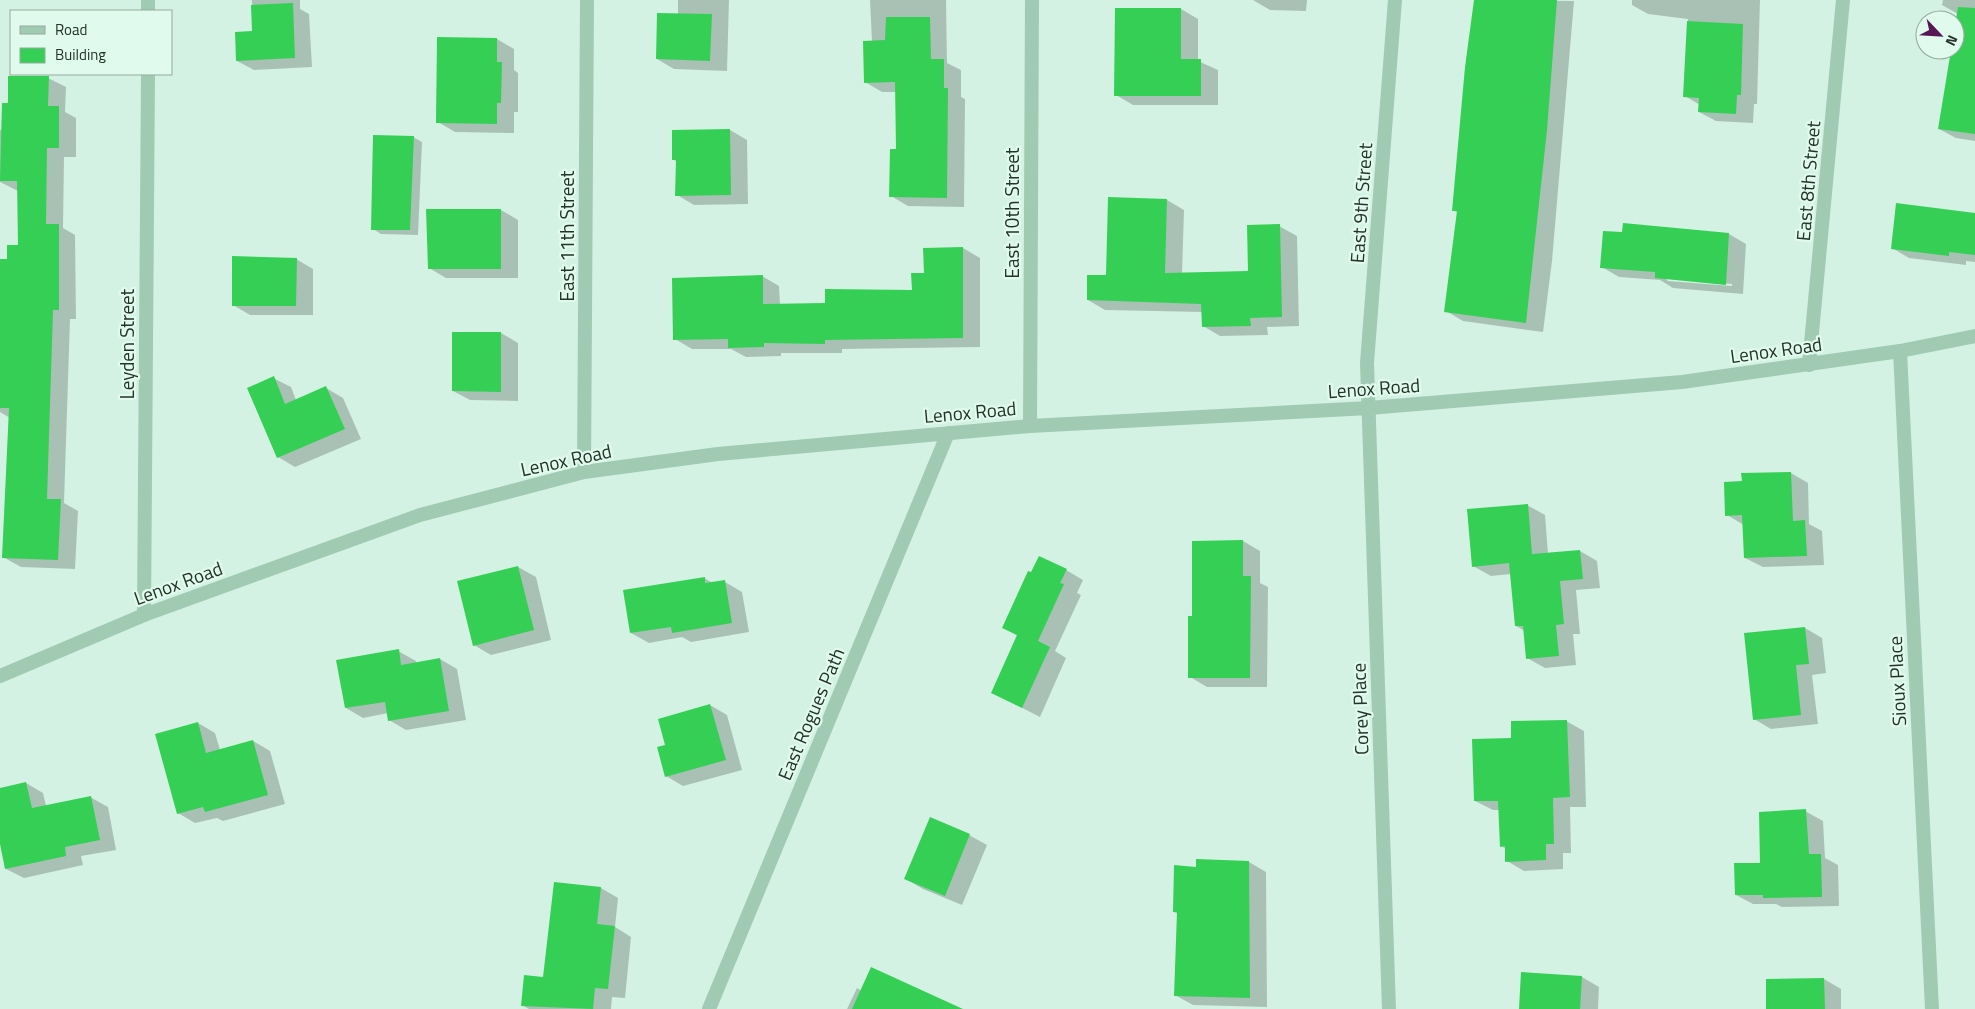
<svg xmlns="http://www.w3.org/2000/svg" width="1975" height="1009" font-family="'Titillium Web',sans-serif">
	<style>
		.shadow { fill: #0003; fill-rule: evenodd }
		.building { fill: #35cf56 }
		.lines { fill: none; stroke-linecap: round; stroke-linejoin: round }
		.minor { stroke: #a0cab2; stroke-width: 14 }
		.tertiary { stroke: #a0cab2; stroke-width: 14 }
		.labels { text-anchor: middle; stroke-width: 4.5; stroke-linejoin: round; paint-order: stroke }
		.street-label { font-size: 19px; fill: #243328; stroke: #e0faed }
	</style>
	<rect width="100%" height="100%" fill="#d4f2e3"/>
	<path class="shadow" d="M 252,0 L 300,0 L 300,9 L 309,14 L 312,67 L 254,70 L 237,61 L 253,32 Z
		M 678,0 L 729,0 L 727,71 L 674,69 L 657,59 L 678,15 Z
		M 870,0 L 946,0 L 947,63 L 961,70 L 961,97 L 965,99 L 964,207 L 908,206 L 891,196 L 897,150 L 896,92 L 882,92 L 865,82 L 872,42 Z
		M 1253,0 L 1307,0 L 1306,11 L 1270,10 Z
		M 1476,0 L 1574,1 L 1552,261 L 1543,332 L 1463,321 L 1446,311 L 1458,213 L 1453,210 Z
		M 1632,0 L 1760,0 L 1757,104 L 1754,104 L 1753,123 L 1716,121 L 1699,112 L 1700,105 L 1685,96 L 1688,19 L 1648,14 L 1632,5 Z
		M 1943,0 L 1975,0 L 1975,141 L 1956,138 L 1939,129 L 1952,50 L 1955,50 L 1958,14 L 1942,5 Z
		M 1181,9 L 1198,19 L 1198,61 L 1218,70 L 1218,105 L 1133,105 L 1116,95 L 1116,10 Z
		M 497,39 L 514,49 L 514,70 L 518,73 L 518,112 L 514,112 L 514,133 L 455,132 L 438,122 Z
		M 48,78 L 66,87 L 65,112 L 76,118 L 76,157 L 64,157 L 63,228 L 75,235 L 76,319 L 70,319 L 64,503 L 78,511 L 75,569 L 21,567 L 3,557 L 10,418 L 0,412 L 0,260 L 9,260 L 19,246 L 18,191 L 0,182 L 0,130 L 3,129 L 10,105 Z
		M 730,130 L 747,140 L 748,204 L 694,205 L 677,195 L 677,162 L 673,159 Z
		M 413,137 L 422,142 L 418,235 L 381,234 L 373,229 Z
		M 1167,200 L 1184,210 L 1182,274 L 1249,273 L 1279,226 L 1297,236 L 1299,326 L 1267,327 L 1268,335 L 1220,336 L 1203,326 L 1203,312 L 1105,310 L 1088,300 Z
		M 501,210 L 518,220 L 518,278 L 446,278 L 429,268 Z
		M 1975,214 L 1975,262 L 1966,261 L 1966,265 L 1909,258 L 1892,248 Z
		M 1729,234 L 1746,244 L 1743,294 L 1673,288 L 1660,280 L 1619,277 L 1602,267 ZM 1665,278 L 1732,284 L 1732,286 L 1668,281 Z
		M 963,248 L 980,258 L 980,347 L 842,349 L 842,353 L 781,353 L 781,356 L 746,357 L 731,349 L 692,349 L 675,339 L 762,276 L 779,286 L 780,305 L 826,304 L 913,291 L 925,274 Z
		M 296,259 L 313,269 L 313,315 L 250,315 L 233,305 Z
		M 501,333 L 518,343 L 518,401 L 470,400 L 453,391 Z
		M 273,378 L 291,387 L 296,400 L 326,388 L 343,398 L 361,439 L 295,467 L 278,457 Z
		M 1791,473 L 1808,483 L 1809,524 L 1822,531 L 1824,565 L 1763,567 L 1745,558 L 1744,525 L 1727,515 L 1743,482 Z
		M 1527,505 L 1545,515 L 1548,554 L 1580,551 L 1597,561 L 1600,588 L 1576,590 L 1580,634 L 1573,634 L 1576,665 L 1545,668 L 1527,658 L 1525,631 L 1516,626 L 1511,574 L 1491,576 L 1473,566 Z
		M 1243,541 L 1260,551 L 1260,583 L 1268,587 L 1267,687 L 1207,687 L 1190,677 L 1193,617 Z
		M 518,567 L 536,577 L 551,640 L 491,655 L 474,645 L 458,582 Z
		M 1066,570 L 1083,580 L 1077,593 L 1081,595 L 1055,651 L 1066,658 L 1040,717 L 993,693 L 1018,636 L 1004,628 Z
		M 704,578 L 713,583 L 725,582 L 742,592 L 749,632 L 691,642 L 682,637 L 649,643 L 631,633 Z
		M 1805,628 L 1822,638 L 1826,673 L 1812,675 L 1818,724 L 1771,729 L 1754,719 Z
		M 398,651 L 416,661 L 416,663 L 440,659 L 457,669 L 466,720 L 406,730 L 389,720 L 388,713 L 363,718 L 346,708 Z
		M 710,705 L 727,715 L 742,770 L 683,786 L 666,776 L 667,746 Z
		M 1566,721 L 1584,731 L 1586,807 L 1570,807 L 1571,853 L 1563,853 L 1563,869 L 1524,871 L 1507,861 L 1506,849 L 1501,846 L 1500,810 L 1493,810 L 1475,801 Z
		M 198,723 L 215,733 L 220,750 L 253,741 L 270,751 L 285,804 L 223,821 L 217,818 L 195,823 L 178,813 Z
		M 26,783 L 43,793 L 46,806 L 90,797 L 108,807 L 116,850 L 81,856 L 83,865 L 24,878 L 6,869 L 0,838 L 0,789 Z
		M 1805,811 L 1823,821 L 1825,858 L 1838,865 L 1839,906 L 1782,907 L 1776,904 L 1753,904 L 1736,895 Z
		M 969,835 L 987,845 L 962,905 L 923,889 L 906,879 Z
		M 1249,862 L 1266,872 L 1267,1007 L 1193,1005 L 1175,995 L 1178,914 L 1174,912 L 1197,868 Z
		M 555,884 L 601,888 L 618,898 L 615,927 L 631,937 L 625,998 L 612,997 L 611,1009 L 529,1009 L 522,1005 L 545,978 Z
		M 1582,977 L 1599,987 L 1598,1009 L 1521,1009 Z
		M 1824,979 L 1841,989 L 1841,1009 L 1767,1009 Z
		M 857,988 L 862,991 L 928,1009 L 847,1009 Z"/>
	<path class="building" d="M 1474,0 L 1557,0 L 1547,130 L 1526,323 L 1444,312 L 1457,211 L 1452,211 L 1465,67 Z
		M 293,3 L 295,58 L 236,61 L 235,32 L 252,31 L 251,5 Z
		M 1958,7 L 1975,8 L 1975,134 L 1938,129 L 1951,50 L 1955,50 L 1955,25 Z
		M 1115,8 L 1181,8 L 1181,59 L 1201,59 L 1201,96 L 1114,96 Z
		M 657,13 L 712,14 L 710,61 L 656,59 Z
		M 886,17 L 930,17 L 931,59 L 944,59 L 944,88 L 948,88 L 947,198 L 889,197 L 890,149 L 896,149 L 895,82 L 864,83 L 863,41 L 885,40 Z
		M 1687,21 L 1743,24 L 1741,95 L 1737,95 L 1736,114 L 1698,112 L 1699,98 L 1683,97 Z
		M 437,37 L 497,38 L 497,62 L 502,62 L 501,103 L 497,103 L 497,124 L 436,123 Z
		M 8,76 L 49,76 L 48,106 L 59,106 L 59,148 L 47,148 L 46,224 L 59,224 L 59,310 L 53,310 L 47,499 L 61,499 L 58,560 L 2,558 L 9,408 L 0,408 L 0,259 L 7,259 L 7,245 L 18,245 L 17,181 L 0,181 L 2,103 L 8,103 Z
		M 730,129 L 731,195 L 675,196 L 676,160 L 672,160 L 672,130 Z
		M 373,135 L 414,136 L 410,230 L 371,230 Z
		M 1108,197 L 1167,199 L 1165,273 L 1248,271 L 1247,225 L 1280,224 L 1282,317 L 1250,318 L 1251,326 L 1202,327 L 1201,304 L 1087,300 L 1087,275 L 1106,275 Z
		M 1896,203 L 1975,213 L 1975,255 L 1949,252 L 1949,256 L 1891,249 Z
		M 426,209 L 501,209 L 501,269 L 428,269 Z
		M 1623,223 L 1729,233 L 1726,285 L 1655,278 L 1655,272 L 1600,268 L 1603,231 L 1622,232 Z
		M 963,247 L 963,338 L 825,340 L 825,344 L 764,343 L 764,347 L 728,348 L 728,339 L 673,340 L 672,278 L 763,275 L 763,304 L 825,303 L 825,289 L 912,290 L 911,273 L 924,273 L 923,248 Z
		M 232,256 L 297,258 L 296,306 L 232,306 Z
		M 452,332 L 501,332 L 501,392 L 452,391 Z
		M 274,376 L 285,404 L 326,386 L 345,429 L 277,458 L 247,388 Z
		M 1791,472 L 1793,521 L 1805,520 L 1807,556 L 1744,558 L 1742,515 L 1725,516 L 1724,482 L 1742,481 L 1741,473 Z
		M 1528,504 L 1532,554 L 1580,550 L 1583,579 L 1560,581 L 1564,624 L 1556,625 L 1559,656 L 1526,659 L 1523,626 L 1515,626 L 1509,563 L 1472,567 L 1467,509 Z
		M 1243,540 L 1243,576 L 1251,576 L 1250,678 L 1188,678 L 1188,616 L 1192,616 L 1192,541 Z
		M 1039,556 L 1067,569 L 1060,583 L 1064,584 L 1038,641 L 1050,647 L 1022,708 L 991,693 L 1017,635 L 1002,628 L 1028,571 L 1031,572 Z
		M 518,566 L 534,630 L 473,646 L 457,581 Z
		M 705,577 L 705,583 L 725,580 L 732,623 L 672,633 L 671,627 L 630,633 L 623,590 Z
		M 1805,627 L 1809,664 L 1796,665 L 1801,715 L 1753,720 L 1744,633 Z
		M 399,649 L 401,665 L 440,658 L 449,711 L 388,721 L 385,702 L 345,708 L 336,660 Z
		M 710,704 L 726,760 L 665,777 L 657,747 L 665,745 L 658,719 Z
		M 1567,720 L 1570,797 L 1553,798 L 1554,844 L 1546,844 L 1546,860 L 1505,862 L 1505,846 L 1500,847 L 1498,801 L 1474,801 L 1472,739 L 1511,738 L 1511,721 Z
		M 198,722 L 206,753 L 253,740 L 268,795 L 205,812 L 203,807 L 177,814 L 155,734 Z
		M 26,782 L 32,808 L 91,796 L 100,840 L 65,847 L 66,856 L 5,869 L 0,844 L 0,788 Z
		M 1806,809 L 1809,854 L 1821,854 L 1822,897 L 1763,898 L 1763,895 L 1735,895 L 1734,863 L 1760,863 L 1759,812 Z
		M 930,817 L 970,834 L 945,896 L 904,879 Z
		M 1196,859 L 1249,861 L 1250,998 L 1174,996 L 1177,912 L 1173,912 L 1174,865 L 1196,867 Z
		M 554,882 L 601,887 L 597,924 L 615,926 L 608,989 L 595,988 L 593,1009 L 521,1006 L 524,975 L 543,977 Z
		M 871,967 L 963,1009 L 852,1009 Z
		M 1521,972 L 1582,976 L 1580,1009 L 1519,1009 Z
		M 1824,978 L 1825,1009 L 1766,1009 L 1766,979 Z"/>
	<g class="lines">
		<path class="minor" d="M 148,11 L 148,0
			M 1900,351 L 1932,1009
			M 1809,365 L 1843,0
			M 1030,426 L 1032,0
			M 584,472 L 587,0
			M 144,615 L 148,74
			M 1389,1009 L 1367,363 L 1395,0"/>
		<path class="tertiary" d="M 0,676 L 144,615 L 420,515 L 584,472 L 718,454 L 1030,426 L 1369,408 L 1682,382 L 1900,351 L 1975,336
			M 709,1009 L 948,433"/>
	</g>
	<g class="labels">
		<g class="street-label">
			<text transform="translate(1808 181) rotate(-85)" y="7">East 8th Street</text>
			<text transform="translate(1361 203) rotate(-86)" y="7">East 9th Street</text>
			<text transform="translate(1012 213) rotate(-90)" y="7">East 10th Street</text>
			<text transform="translate(567 236) rotate(-90)" y="7">East 11th Street</text>
			<text transform="translate(127 344) rotate(-90)" y="7">Leyden Street</text>
			<text transform="translate(1776 350) rotate(-8)" y="7">Lenox Road</text>
			<text transform="translate(1374 388) rotate(-4)" y="7">Lenox Road</text>
			<text transform="translate(970 412) rotate(-5)" y="7">Lenox Road</text>
			<text transform="translate(566 460) rotate(-12)" y="7">Lenox Road</text>
			<text transform="translate(178 583) rotate(-20)" y="7">Lenox Road</text>
			<text transform="translate(1897 681) rotate(-93)" y="7">Sioux Place</text>
			<text transform="translate(1360 709) rotate(-92)" y="7">Corey Place</text>
			<text transform="translate(811 714) rotate(-67)" y="7">East Rogues Path</text>
		</g>
	</g>
	<rect x="10" y="10" width="162" height="65" fill="#e0faed" stroke="#95aa9e"/>
	<rect x="20" y="26" width="25" height="8" fill="#a0cab2" stroke="#95aa9e"/>
	<text x="55" y="35" font-size="15" fill="#243328">Road</text>
	<rect x="20" y="48" width="25" height="15" fill="#35cf56" stroke="#95aa9e"/>
	<text x="55" y="60" font-size="15" fill="#243328">Building</text>
	<g transform="translate(1940 35) rotate(115)"><circle r="24" fill="#e0faed" stroke="#95aa9e"/>
	<path d="M0-4L9 19L0 12L-9 19Z" fill="#571755"/>
	<text y="-8" font-size="14" font-weight="bold" text-anchor="middle" fill="#243328">N</text>
	</g>
</svg>
